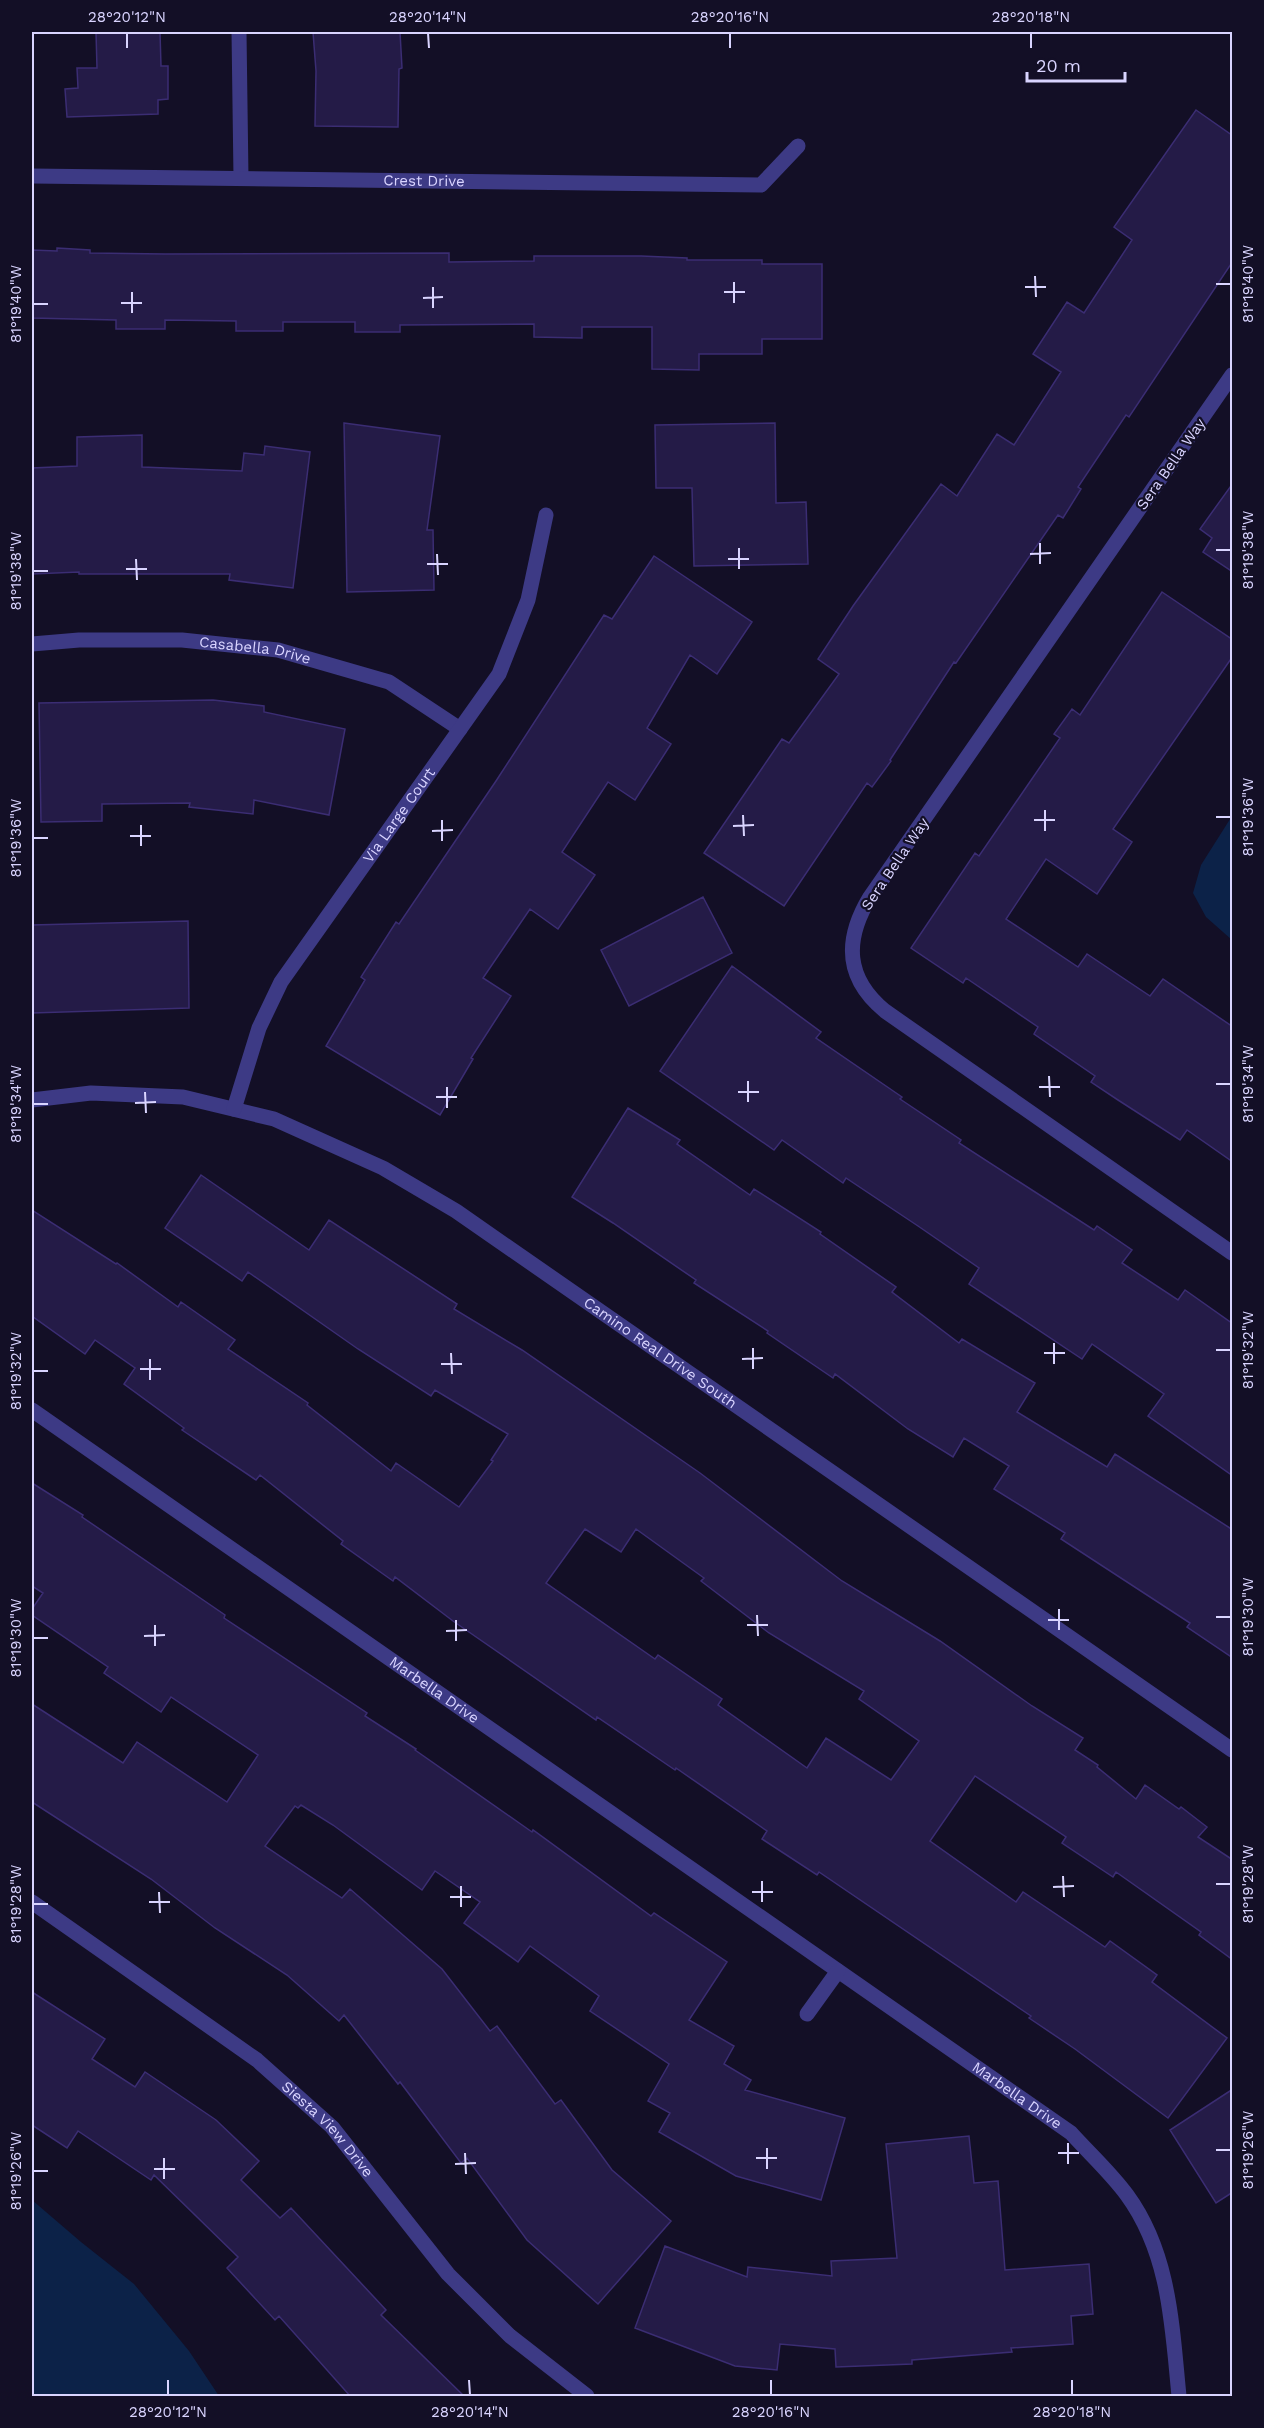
<svg xmlns="http://www.w3.org/2000/svg" width="1264" height="2428" font-family="'Work Sans',sans-serif">
	<style>
		.water { fill: #0c2248 }
		.building { fill: #241b47; stroke: #3b2d73; stroke-width: 1.5; fill-rule: evenodd }
		.lines { fill: none; stroke-linecap: round; stroke-linejoin: round }
		.minor { stroke: #3d3a85; stroke-width: 15 }
		.ticks { fill: none; stroke: #d9d4ff; stroke-width: 2 }
		.labels { text-anchor: middle; stroke-width: 4.5; stroke-linejoin: round; paint-order: stroke }
		.street-label { font-size: 15px; fill: #d9d4ff; stroke: #130f26 }
		.neatline { fill: none; stroke: #d9d4ff; stroke-width: 2 }
		.ticks-label { font-size: 15px; text-anchor: middle; fill: #d9d4ff }
	</style>
	<rect width="100%" height="100%" fill="#130f26"/>
	<path class="water" d="M 1232,816 L 1232,940 L 1206,917 L 1193,893 L 1201,865 Z
		M 32,2200 L 81,2242 L 134,2284 L 189,2351 L 219,2396 L 33,2396 L 32,2393 Z"/>
	<path class="building" d="M 96,32 L 160,32 L 161,66 L 168,66 L 168,99 L 158,100 L 158,114 L 67,117 L 65,89 L 78,88 L 77,68 L 97,68 Z
		M 313,32 L 400,32 L 402,68 L 399,69 L 398,127 L 315,126 L 316,71 Z
		M 1196,110 L 1233,136 L 1233,261 L 1129,417 L 1126,415 L 1078,487 L 1081,489 L 1063,518 L 1058,515 L 956,663 L 954,662 L 890,760 L 891,761 L 872,787 L 867,783 L 784,906 L 704,853 L 782,739 L 789,743 L 839,674 L 818,659 L 853,606 L 941,484 L 957,496 L 997,434 L 1014,445 L 1061,372 L 1033,354 L 1067,302 L 1084,313 L 1132,240 L 1114,227 Z
		M 57,248 L 90,250 L 90,253 L 165,254 L 449,253 L 449,262 L 534,261 L 534,256 L 641,256 L 687,258 L 687,260 L 762,260 L 762,264 L 822,264 L 822,339 L 762,339 L 762,354 L 699,354 L 699,370 L 652,369 L 652,327 L 582,327 L 582,338 L 534,337 L 534,324 L 400,325 L 400,332 L 355,332 L 355,322 L 283,322 L 283,331 L 236,331 L 236,321 L 165,320 L 165,329 L 116,329 L 116,320 L 32,318 L 32,250 L 57,251 Z
		M 344,423 L 440,436 L 427,530 L 433,530 L 434,590 L 347,592 Z
		M 775,423 L 776,503 L 806,502 L 808,564 L 694,566 L 692,488 L 656,488 L 655,425 Z
		M 142,435 L 142,467 L 242,471 L 244,453 L 264,455 L 265,446 L 310,452 L 293,588 L 229,580 L 230,574 L 79,574 L 79,572 L 32,574 L 32,468 L 77,466 L 77,437 Z
		M 1233,483 L 1233,572 L 1203,552 L 1212,538 L 1200,529 Z
		M 654,556 L 752,622 L 717,674 L 690,655 L 647,728 L 671,744 L 635,800 L 608,782 L 562,852 L 595,875 L 558,929 L 530,909 L 483,978 L 511,996 L 471,1058 L 473,1059 L 440,1115 L 326,1046 L 365,980 L 361,977 L 396,922 L 399,924 L 496,781 L 604,615 L 612,619 Z
		M 1162,592 L 1233,640 L 1233,656 L 1113,829 L 1132,842 L 1097,894 L 1046,859 L 1006,919 L 1078,967 L 1087,954 L 1150,996 L 1163,979 L 1233,1027 L 1233,1162 L 1187,1130 L 1180,1140 L 1118,1100 L 1091,1082 L 1095,1076 L 1034,1034 L 1038,1027 L 966,978 L 963,983 L 911,948 L 975,853 L 979,856 L 1060,738 L 1054,734 L 1072,709 L 1080,715 Z
		M 213,700 L 264,706 L 264,712 L 345,729 L 329,815 L 254,800 L 253,814 L 189,807 L 190,803 L 102,804 L 102,821 L 41,822 L 39,703 Z
		M 703,897 L 732,953 L 629,1006 L 601,950 Z
		M 188,921 L 189,1008 L 32,1013 L 32,925 Z
		M 732,966 L 821,1032 L 816,1038 L 902,1097 L 900,1099 L 961,1140 L 959,1143 L 1094,1230 L 1097,1226 L 1132,1250 L 1122,1263 L 1178,1300 L 1185,1290 L 1233,1324 L 1233,1476 L 1148,1416 L 1164,1394 L 1092,1344 L 1082,1359 L 969,1284 L 979,1268 L 918,1226 L 846,1178 L 843,1183 L 782,1140 L 774,1150 L 660,1071 Z
		M 628,1108 L 680,1140 L 677,1144 L 750,1195 L 754,1189 L 821,1232 L 820,1234 L 896,1287 L 892,1292 L 959,1343 L 962,1339 L 1035,1383 L 1017,1412 L 1107,1467 L 1115,1454 L 1233,1530 L 1233,1658 L 1187,1627 L 1190,1623 L 1061,1539 L 1065,1533 L 994,1489 L 1009,1466 L 964,1438 L 953,1457 L 908,1429 L 835,1374 L 833,1378 L 767,1333 L 768,1331 L 694,1283 L 696,1280 L 613,1223 L 572,1197 Z
		M 201,1175 L 309,1250 L 329,1220 L 457,1304 L 454,1309 L 522,1350 L 700,1473 L 842,1581 L 940,1641 L 1032,1706 L 1083,1738 L 1075,1750 L 1098,1765 L 1097,1767 L 1136,1799 L 1145,1785 L 1179,1809 L 1181,1807 L 1207,1827 L 1198,1837 L 1233,1860 L 1233,1960 L 1199,1935 L 1201,1932 L 1116,1872 L 1113,1877 L 1062,1843 L 1066,1837 L 975,1776 L 930,1841 L 1016,1902 L 1023,1892 L 1105,1947 L 1110,1941 L 1157,1975 L 1152,1982 L 1227,2038 L 1168,2118 L 1075,2049 L 1029,2018 L 1031,2016 L 819,1872 L 817,1875 L 762,1839 L 767,1831 L 676,1768 L 675,1770 L 597,1717 L 596,1720 L 453,1621 L 395,1577 L 393,1581 L 341,1544 L 343,1541 L 260,1475 L 256,1480 L 182,1430 L 184,1428 L 124,1384 L 135,1368 L 95,1340 L 85,1354 L 32,1316 L 32,1210 L 116,1264 L 117,1263 L 178,1307 L 181,1302 L 235,1340 L 228,1349 L 308,1403 L 307,1405 L 391,1471 L 396,1463 L 459,1507 L 493,1461 L 491,1460 L 508,1434 L 435,1390 L 431,1396 L 358,1349 L 248,1272 L 242,1281 L 165,1228 ZM 585,1529 L 621,1552 L 636,1529 L 704,1578 L 701,1581 L 769,1633 L 864,1691 L 859,1699 L 919,1741 L 891,1780 L 826,1738 L 807,1768 L 718,1705 L 722,1699 L 658,1655 L 655,1659 L 546,1583 Z
		M 32,1483 L 83,1515 L 82,1517 L 225,1615 L 224,1618 L 367,1713 L 365,1716 L 416,1749 L 415,1750 L 532,1832 L 533,1830 L 651,1916 L 654,1913 L 727,1962 L 689,2020 L 734,2046 L 724,2064 L 751,2080 L 745,2090 L 845,2118 L 821,2200 L 736,2176 L 659,2132 L 670,2113 L 648,2101 L 669,2064 L 590,2011 L 599,1996 L 530,1946 L 518,1962 L 464,1923 L 480,1902 L 435,1871 L 422,1890 L 333,1825 L 301,1805 L 298,1808 L 295,1806 L 265,1846 L 342,1898 L 350,1889 L 442,1969 L 490,2031 L 497,2026 L 555,2104 L 561,2100 L 612,2170 L 671,2221 L 598,2304 L 527,2240 L 467,2158 L 461,2163 L 400,2082 L 398,2084 L 344,2015 L 339,2021 L 287,1975 L 215,1928 L 151,1879 L 32,1802 L 32,1704 L 123,1763 L 137,1742 L 227,1802 L 258,1755 L 171,1697 L 161,1712 L 104,1673 L 108,1667 L 32,1615 L 32,1609 L 43,1593 L 32,1586 Z
		M 32,1992 L 105,2039 L 92,2059 L 135,2087 L 145,2072 L 216,2120 L 259,2161 L 241,2180 L 280,2218 L 291,2208 L 386,2310 L 381,2315 L 465,2397 L 351,2397 L 279,2316 L 275,2320 L 227,2268 L 238,2257 L 154,2175 L 151,2180 L 78,2131 L 67,2148 L 32,2125 Z
		M 1233,2089 L 1233,2192 L 1216,2203 L 1170,2130 Z
		M 969,2136 L 974,2183 L 998,2181 L 1005,2270 L 1089,2264 L 1093,2314 L 1071,2316 L 1073,2344 L 1011,2348 L 1012,2352 L 912,2360 L 912,2364 L 836,2367 L 835,2349 L 780,2344 L 777,2370 L 735,2366 L 635,2328 L 665,2246 L 747,2277 L 748,2267 L 832,2276 L 831,2261 L 897,2258 L 886,2144 Z"/>
	<g class="lines">
		<g class="minor">
			<path d="M 239,32 L 241,178"/>
			<path id="s1" d="M 32,176 L 761,185 L 798,146"/>
			<path d="M 1232,375 L 870,897 C 844,940 845,978 885,1011 L 1232,1253"/>
			<path id="s2" d="M 32,644 L 79,640 L 182,640 L 278,650 L 389,682 L 460,729"/>
			<path id="s3" d="M 32,1100 L 91,1093 L 183,1097 L 274,1119 L 383,1168 L 456,1211 L 1232,1750"/>
			<path id="s4" d="M 234,1109 L 259,1028 L 281,982 L 499,674 L 528,600 L 546,515"/>
			<path id="s5" d="M 32,1410 L 1071,2133 C 1089,2153 1111,2173 1127,2195 C 1170,2254 1172,2326 1179,2396"/>
			<path id="s6" d="M 32,1902 L 257,2060 L 332,2127 L 448,2274 L 510,2336 L 587,2396"/>
			<path d="M 807,2014 L 838,1971"/>
		</g>
	</g>
	<path class="ticks" d="M 127,33 L 127,48M 428,33 L 429,48M 730,33 L 730,48M 1031,33 L 1031,48M 1035,276 L 1036,297M 734,282 L 734,303M 1216,284 L 1231,284M 433,287 L 433,308M 1025,287 L 1046,287M 132,292 L 132,313M 724,292 L 745,292M 423,298 L 443,297M 121,303 L 142,303M 33,304 L 48,304M 1040,543 L 1040,564M 739,548 L 739,569M 1216,550 L 1231,550M 437,554 L 438,575M 1030,554 L 1051,553M 136,559 L 137,580M 728,559 L 749,559M 427,564 L 448,564M 126,569 L 147,569M 33,571 L 48,571M 1045,810 L 1045,831M 743,815 L 744,836M 1216,817 L 1231,817M 442,820 L 442,841M 1034,820 L 1055,820M 141,825 L 141,846M 733,826 L 754,825M 432,831 L 453,830M 130,836 L 151,836M 33,838 L 48,838M 1049,1076 L 1050,1097M 748,1081 L 748,1102M 1216,1084 L 1231,1084M 447,1087 L 447,1108M 1039,1087 L 1060,1087M 145,1092 L 146,1113M 738,1092 L 759,1092M 436,1097 L 457,1097M 135,1103 L 156,1102M 33,1104 L 48,1104M 1054,1343 L 1054,1364M 753,1348 L 753,1369M 1216,1350 L 1231,1350M 451,1353 L 452,1374M 1044,1353 L 1065,1353M 150,1359 L 150,1380M 742,1359 L 763,1358M 441,1364 L 462,1364M 140,1369 L 161,1369M 33,1371 L 48,1371M 1059,1609 L 1059,1630M 757,1615 L 758,1636M 1216,1617 L 1231,1617M 456,1620 L 456,1641M 1048,1620 L 1069,1620M 155,1625 L 155,1646M 747,1625 L 768,1625M 446,1631 L 467,1630M 144,1636 L 165,1635M 33,1638 L 48,1638M 1063,1876 L 1064,1897M 762,1881 L 762,1902M 1216,1884 L 1231,1884M 461,1886 L 461,1907M 1053,1887 L 1074,1886M 159,1892 L 160,1913M 752,1892 L 773,1892M 450,1897 L 471,1897M 149,1902 L 170,1902M 33,1904 L 48,1904M 1068,2143 L 1068,2164M 767,2148 L 767,2169M 1216,2150 L 1231,2150M 465,2153 L 466,2174M 1058,2153 L 1079,2153M 164,2158 L 164,2179M 756,2158 L 777,2158M 455,2164 L 476,2163M 154,2169 L 175,2169M 33,2171 L 48,2171M 168,2380 L 168,2395M 469,2380 L 470,2395M 771,2380 L 771,2395M 1072,2380 L 1072,2395"/>
	<g class="labels">
		<g class="street-label">
			<text dy="5" stroke="none"><textPath href="#s1" startOffset="392">Crest Drive</textPath></text>
			<text transform="translate(1171 464) rotate(-55)" y="5">Sera Bella Way</text>
			<text dy="5" stroke="none"><textPath href="#s2" startOffset="224">Casabella Drive</textPath></text>
			<text dy="5" stroke="none"><textPath href="#s4" startOffset="340">Via Large Court</textPath></text>
			<text transform="translate(895 864) rotate(-56)" y="5">Sera Bella Way</text>
			<text dy="5" stroke="none"><textPath href="#s3" startOffset="698">Camino Real Drive South</textPath></text>
			<text dy="5" stroke="none"><textPath href="#s5" startOffset="490">Marbella Drive</textPath></text>
			<text dy="5" stroke="none"><textPath href="#s5" startOffset="1200">Marbella Drive</textPath></text>
			<text dy="5" stroke="none"><textPath href="#s6" startOffset="374">Siesta View Drive</textPath></text>
		</g>
	</g>
	<rect width="1264" height="2428" fill="none" stroke="#130f26" stroke-width="66"/>
	<path d="M1027 72v9h98v-9" fill="none" stroke="#d9d4ff" stroke-width="3"/>
	<text x="1036" y="72" font-size="18" fill="#d9d4ff" stroke="#130f26" stroke-width="4.5" paint-order="stroke">20 m</text>
	<rect x="33" y="33" width="1198" height="2362" class="neatline"/>
	<g class="ticks-label">
		<text x="127" y="22">28°20'12"N</text>
		<text x="428" y="22">28°20'14"N</text>
		<text x="730" y="22">28°20'16"N</text>
		<text x="1031" y="22">28°20'18"N</text>
		<text transform="translate(1248 284) rotate(-90)" y="5">81°19'40"W</text>
		<text transform="translate(16 304) rotate(-90)" y="5">81°19'40"W</text>
		<text transform="translate(1248 550) rotate(-90)" y="5">81°19'38"W</text>
		<text transform="translate(16 571) rotate(-90)" y="5">81°19'38"W</text>
		<text transform="translate(1248 817) rotate(-90)" y="5">81°19'36"W</text>
		<text transform="translate(16 838) rotate(-90)" y="5">81°19'36"W</text>
		<text transform="translate(1248 1084) rotate(-90)" y="5">81°19'34"W</text>
		<text transform="translate(16 1104) rotate(-90)" y="5">81°19'34"W</text>
		<text transform="translate(1248 1350) rotate(-90)" y="5">81°19'32"W</text>
		<text transform="translate(16 1371) rotate(-90)" y="5">81°19'32"W</text>
		<text transform="translate(1248 1617) rotate(-90)" y="5">81°19'30"W</text>
		<text transform="translate(16 1638) rotate(-90)" y="5">81°19'30"W</text>
		<text transform="translate(1248 1884) rotate(-90)" y="5">81°19'28"W</text>
		<text transform="translate(16 1904) rotate(-90)" y="5">81°19'28"W</text>
		<text transform="translate(1248 2150) rotate(-90)" y="5">81°19'26"W</text>
		<text transform="translate(16 2171) rotate(-90)" y="5">81°19'26"W</text>
		<text x="168" y="2417">28°20'12"N</text>
		<text x="470" y="2417">28°20'14"N</text>
		<text x="771" y="2417">28°20'16"N</text>
		<text x="1072" y="2417">28°20'18"N</text>
	</g>
</svg>
